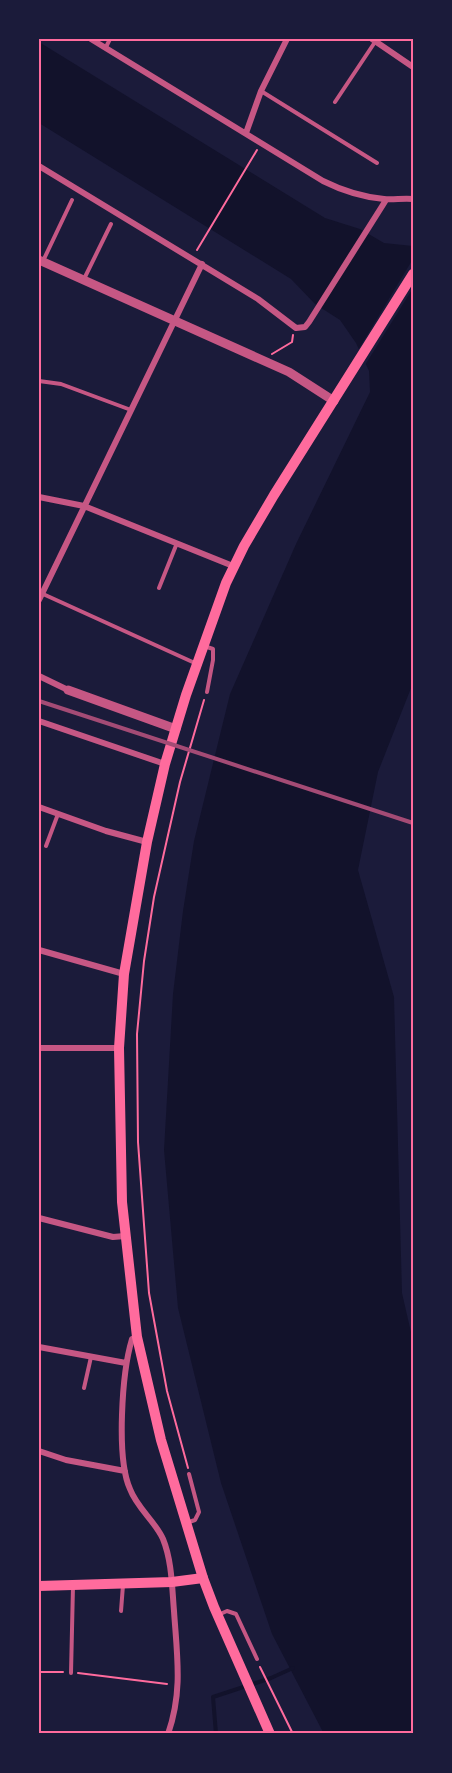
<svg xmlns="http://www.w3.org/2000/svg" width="452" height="1773" font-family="Cabin,sans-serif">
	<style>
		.water { fill: #12122b }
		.pier { fill: #1b1b3a }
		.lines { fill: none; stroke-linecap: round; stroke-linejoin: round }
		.stream { stroke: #12122b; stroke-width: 4 }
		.path { stroke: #ff6b9d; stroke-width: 2 }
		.service { stroke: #c65784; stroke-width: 4 }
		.minor { stroke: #c65784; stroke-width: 6 }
		.tertiary { stroke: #c65784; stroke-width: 9 }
		.secondary { stroke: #ff6b9d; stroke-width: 10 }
		.primary { stroke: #ff6b9d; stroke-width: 10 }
		.rail { stroke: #a44b75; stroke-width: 4 }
		.neatline { fill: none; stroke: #ff6b9d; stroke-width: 2 }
	</style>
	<rect width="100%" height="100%" fill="#1b1b3a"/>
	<path class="water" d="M 39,42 L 325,218 L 360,229 L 384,243 L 413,246 L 413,683 L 378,772 L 358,870 L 394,997 L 402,1293 L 413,1341 L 413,1734 L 324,1734 L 272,1634 L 221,1483 L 178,1308 L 164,1150 L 173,994 L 183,911 L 194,841 L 230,694 L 296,544 L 370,392 L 369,371 L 356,343 L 340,320 L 315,304 L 291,279 L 39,123 Z"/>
	<path class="pier" d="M 413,259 L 413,288 L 365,365 L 361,362 L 357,352 Z"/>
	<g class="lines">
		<path class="stream" d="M 216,1734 L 213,1697 L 271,1678 L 293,1668"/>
		<path class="path" d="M 197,250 L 257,150
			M 272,354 L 292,342 L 293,335
			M 188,1468 L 167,1391 L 149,1293 L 138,1142 L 137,1034 L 144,961 L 154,897 L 180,782 L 204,700
			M 260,1667 L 293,1734
			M 39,1672 L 63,1672
			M 78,1673 L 167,1684"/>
		<path class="service" d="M 106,47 L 110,39
			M 261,91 L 377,163
			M 335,102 L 375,42
			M 43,261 L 72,200
			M 84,279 L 111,224
			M 39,381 L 61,384 L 131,410
			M 159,588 L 177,543
			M 43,594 L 197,664
			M 204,646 L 213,649 L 213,660 L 207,692
			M 46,846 L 58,814
			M 84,1388 L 91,1357
			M 186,1523 L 195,1520 L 199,1512 L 189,1474
			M 121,1611 L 123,1585
			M 218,1615 L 227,1611 L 236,1614 L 257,1659
			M 71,1673 L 73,1586"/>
		<path class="minor" d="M 91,39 L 323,181 C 341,190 363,197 384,199 C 393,200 403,198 413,199
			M 372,39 L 413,67
			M 246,133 L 261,91 L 287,39
			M 39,166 L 258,299 L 296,328 L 305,327 L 309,322 L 386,200
			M 39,497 L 84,506 L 233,566
			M 39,600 L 202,264
			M 39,676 L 68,690
			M 39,721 L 165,764
			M 39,807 L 106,831 L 147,842
			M 39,950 L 124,974
			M 39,1048 L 119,1048
			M 39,1218 L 113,1237 L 125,1236
			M 137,1337 L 132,1339 C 122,1372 116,1458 130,1489 C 137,1508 155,1521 163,1539 C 172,1561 172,1588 174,1611 C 177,1656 183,1691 168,1734
			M 39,1347 L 126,1363
			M 39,1451 L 66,1460 L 125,1471"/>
		<path class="tertiary" d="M 39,260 L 289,372 L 334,401
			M 68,690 L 176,729"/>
		<path class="secondary" d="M 39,1586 L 172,1582 L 203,1578"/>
		<path class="primary" d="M 270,1734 L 214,1607 L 203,1578 L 161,1440 L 137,1337 L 122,1202 L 119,1048 L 124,974 L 147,842 L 165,764 L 186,695 L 226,583 L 244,546 L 274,495 L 413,274"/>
		<path class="rail" d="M 39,701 L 413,823"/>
	</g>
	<rect width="452" height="1773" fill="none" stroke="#1b1b3a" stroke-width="81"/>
	<rect x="40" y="40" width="372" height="1692" class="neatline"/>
</svg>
